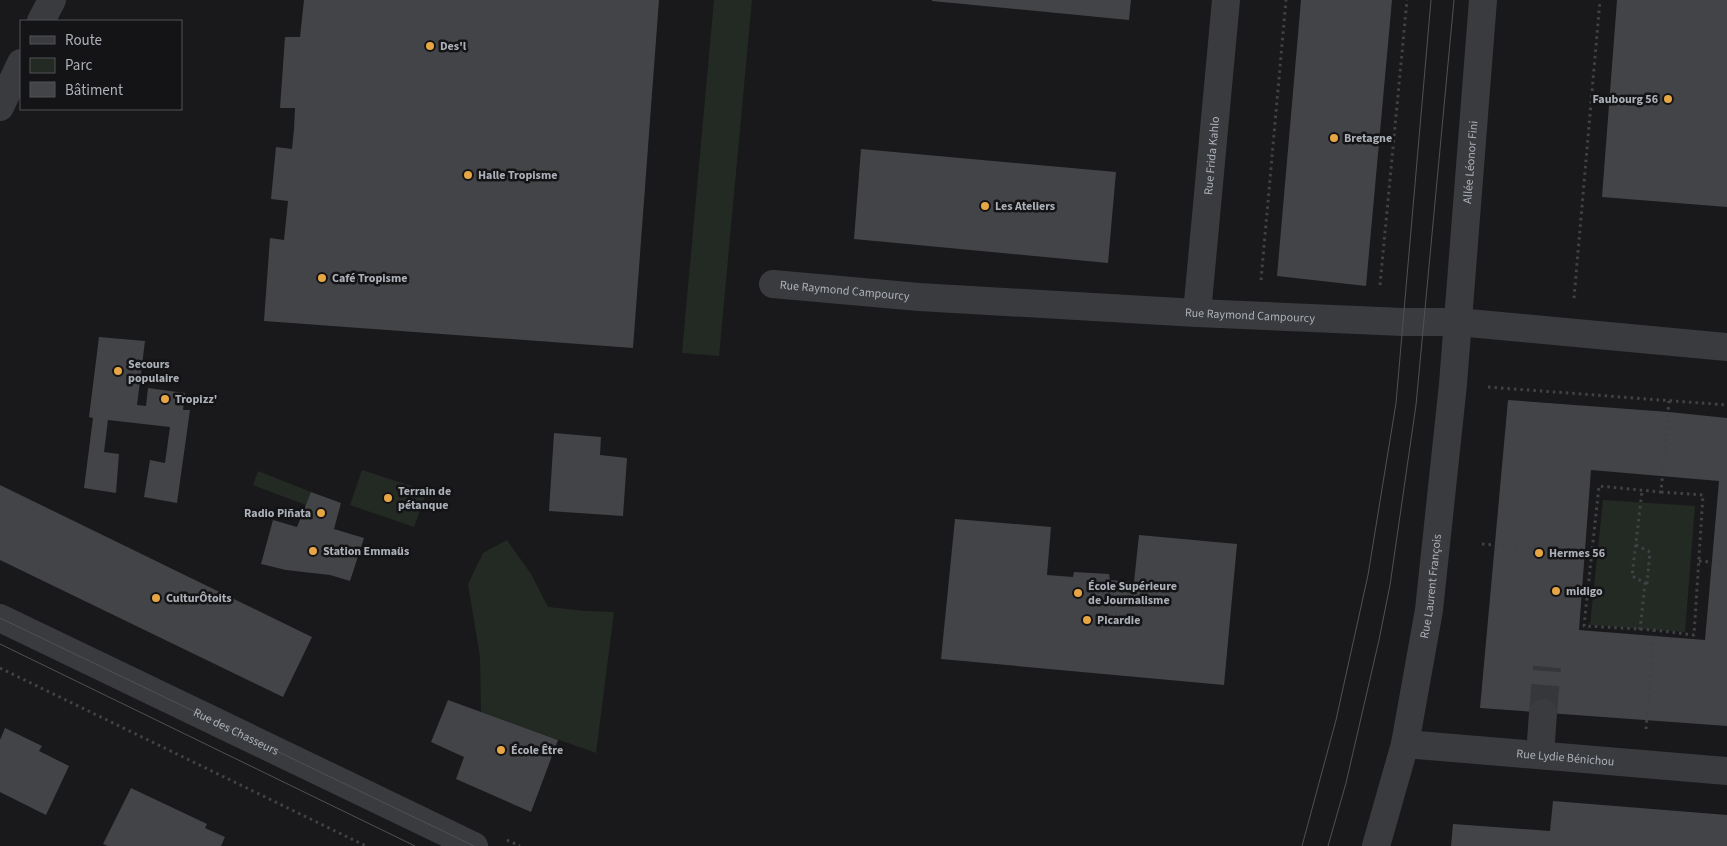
<svg xmlns="http://www.w3.org/2000/svg" width="1727" height="846" font-family="'Source Sans 3',sans-serif">
	<style>
		.green { fill: #232a23 }
		.building { fill: #434447; fill-rule: evenodd }
		.lines { fill: none; stroke-linecap: round; stroke-linejoin: round }
		.minor-tunnel { stroke: #36373b; stroke-width: 28; stroke-dasharray: 28 14; stroke-linecap: butt }
		.path { stroke: #404246; stroke-width: 3; stroke-dasharray: 2.5 4; stroke-linecap: butt }
		.minor { stroke: #3a3b3f; stroke-width: 28 }
		.tram { stroke: #4f5156; stroke-width: 1 }
		.poi-dot { fill: #e7a644; stroke: #141416; stroke-width: 2 }
		.labels { text-anchor: middle; stroke-width: 5; stroke-linejoin: round; paint-order: stroke }
		.poi-label { font-size: 12px; font-weight: bold; fill: #acb1b9; stroke: #141416; text-anchor: start }
		.street-label { font-size: 12px; fill: #acb1b9; stroke: #141416 }
	</style>
	<rect width="100%" height="100%" fill="#19191b"/>
	<path class="green" d="M 714,0 L 752,0 L 719,356 L 682,353 Z
		M 362,470 L 427,491 L 414,527 L 350,505 Z
		M 258,471 L 311,492 L 306,505 L 253,485 Z
		M 1603,500 L 1695,506 L 1685,632 L 1590,625 Z
		M 507,540 L 531,574 L 548,607 L 585,611 L 614,612 L 596,753 L 481,712 L 480,657 L 468,584 L 483,553 Z"/>
	<path class="building" d="M 304,0 L 659,0 L 633,348 L 264,321 L 270,238 L 284,240 L 288,201 L 271,199 L 276,147 L 292,149 L 294,129 L 295,108 L 280,108 L 285,37 L 300,37 Z
		M 932,0 L 1131,0 L 1129,20 L 932,1 Z
		M 1301,0 L 1392,0 L 1366,286 L 1277,276 Z
		M 1617,0 L 1727,0 L 1727,207 L 1602,197 Z
		M 861,149 L 1116,172 L 1108,263 L 854,239 Z
		M 99,337 L 145,341 L 137,405 L 146,406 L 148,388 L 185,393 L 183,410 L 190,410 L 177,503 L 144,497 L 150,460 L 165,463 L 170,427 L 108,420 L 104,452 L 119,454 L 116,493 L 84,488 L 93,418 L 89,417 Z
		M 1508,400 L 1669,412 L 1727,418 L 1727,726 L 1480,708 ZM 1591,470 L 1719,481 L 1705,640 L 1579,630 Z
		M 554,433 L 601,437 L 600,455 L 627,458 L 623,516 L 549,511 Z
		M 0,485 L 312,637 L 283,697 L 0,560 Z
		M 311,492 L 341,503 L 334,529 L 364,538 L 350,581 L 330,575 L 286,570 L 261,564 L 273,520 L 297,527 Z
		M 955,519 L 1051,527 L 1047,575 L 1073,577 L 1074,572 L 1109,574 L 1110,580 L 1134,582 L 1139,535 L 1237,544 L 1224,685 L 941,659 Z
		M 448,700 L 558,740 L 531,812 L 456,779 L 464,757 L 431,742 Z
		M 5,728 L 42,746 L 39,751 L 69,766 L 46,815 L 0,792 L 0,740 Z
		M 131,788 L 207,824 L 205,828 L 225,837 L 221,846 L 108,846 L 103,844 Z
		M 1553,801 L 1727,815 L 1727,846 L 1451,846 L 1453,824 L 1550,831 Z"/>
	<g class="lines">
		<path class="minor-tunnel" d="M 1543,713 L 1547,667"/>
		<path class="path" d="M 1261,280 L 1286,0
			M 1380,285 L 1407,0
			M 1574,298 L 1600,0
			M 1488,387 L 1727,405
			M 1661,492 L 1703,495 L 1694,635 L 1654,630 L 1584,626 L 1599,486 L 1661,492 L 1669,401
			M 1482,544 L 1592,552
			M 1636,545 L 1650,552 L 1647,583 L 1645,583
			M 1699,561 L 1727,563
			M 1640,630 L 1645,583 L 1632,576 L 1642,491
			M 0,668 L 366,846
			M 1646,729 L 1654,630
			M 507,840 L 520,846"/>
		<g class="minor">
			<path d="M 41,21 L 52,0"/>
			<path d="M 0,107 L 21,63"/>
			<path id="s1" d="M 773,284 L 919,297 L 1197,313 L 1403,322 L 1458,322 L 1727,347"/>
			<path id="s2" d="M 1197,313 L 1226,0"/>
			<path d="M 0,618 L 474,846"/>
			<path id="s3" d="M 1405,744 L 1727,771"/>
			<path d="M 1540,755 L 1543,713"/>
			<path id="s4" d="M 1376,846 L 1405,744 L 1429,610 L 1453,384 L 1483,0"/>
		</g>
		<g class="tram">
			<path id="s5" d="M 0,618 L 474,846"/>
			<path d="M 0,644 L 415,846"/>
			<path d="M 1302,846 L 1336,720 L 1368,575 L 1396,403 L 1431,0"/>
			<path d="M 1328,846 L 1346,783 L 1379,640 L 1390,585 L 1416,405 L 1454,0"/>
		</g>
	</g>
	<g class="poi-dot">
		<circle cx="430" cy="46" r="5"/>
		<circle cx="1668" cy="99" r="5"/>
		<circle cx="1334" cy="138" r="5"/>
		<circle cx="468" cy="175" r="5"/>
		<circle cx="985" cy="206" r="5"/>
		<circle cx="322" cy="278" r="5"/>
		<circle cx="118" cy="371" r="5"/>
		<circle cx="165" cy="399" r="5"/>
		<circle cx="388" cy="498" r="5"/>
		<circle cx="321" cy="513" r="5"/>
		<circle cx="313" cy="551" r="5"/>
		<circle cx="1539" cy="553" r="5"/>
		<circle cx="1556" cy="591" r="5"/>
		<circle cx="1078" cy="593" r="5"/>
		<circle cx="156" cy="598" r="5"/>
		<circle cx="1087" cy="620" r="5"/>
		<circle cx="501" cy="750" r="5"/>
	</g>
	<g class="labels">
		<g class="poi-label">
			<text x="440" y="50">Des'l</text>
			<text x="1658" y="103" text-anchor="end">Faubourg 56</text>
			<text x="1344" y="142">Bretagne</text>
			<text x="478" y="179">Halle Tropisme</text>
			<text x="995" y="210">Les Ateliers</text>
			<text x="332" y="282">Café Tropisme</text>
			<text x="128" y="368">Secours<tspan x="128" dy="14">populaire</tspan></text>
			<text x="175" y="403">Tropizz'</text>
			<text x="398" y="495">Terrain de<tspan x="398" dy="14">pétanque</tspan></text>
			<text x="311" y="517" text-anchor="end">Radio Piñata</text>
			<text x="323" y="555">Station Emmaüs</text>
			<text x="1549" y="557">Hermes 56</text>
			<text x="1088" y="590">École Supérieure<tspan x="1088" dy="14">de Journalisme</tspan></text>
			<text x="1566" y="595">midigo</text>
			<text x="166" y="602">CulturÔtoits</text>
			<text x="1097" y="624">Picardie</text>
			<text x="511" y="754">École Être</text>
		</g>
		<g class="street-label">
			<text dy="4" stroke="none"><textPath href="#s2" startOffset="158">Rue Frida Kahlo</textPath></text>
			<text dy="4" stroke="none"><textPath href="#s4" startOffset="692">Allée Léonor Fini</textPath></text>
			<text dy="4" stroke="none"><textPath href="#s1" startOffset="72">Rue Raymond Campourcy</textPath></text>
			<text dy="4" stroke="none"><textPath href="#s1" startOffset="478">Rue Raymond Campourcy</textPath></text>
			<text dy="4" stroke="none"><textPath href="#s4" startOffset="266">Rue Laurent François</textPath></text>
			<text dy="4" stroke="none"><textPath href="#s5" startOffset="262">Rue des Chasseurs</textPath></text>
			<text dy="4" stroke="none"><textPath href="#s3" startOffset="161">Rue Lydie Bénichou</textPath></text>
		</g>
	</g>
	<rect x="20" y="20" width="162" height="90" fill="#141416" stroke="#515357"/>
	<rect x="30" y="36" width="25" height="8" fill="#3a3b3f" stroke="#515357"/>
	<text x="65" y="45" font-size="15" fill="#acb1b9">Route</text>
	<rect x="30" y="58" width="25" height="15" fill="#232a23" stroke="#515357"/>
	<text x="65" y="70" font-size="15" fill="#acb1b9">Parc</text>
	<rect x="30" y="82" width="25" height="15" fill="#434447" stroke="#515357"/>
	<text x="65" y="95" font-size="15" fill="#acb1b9">Bâtiment</text>
</svg>
